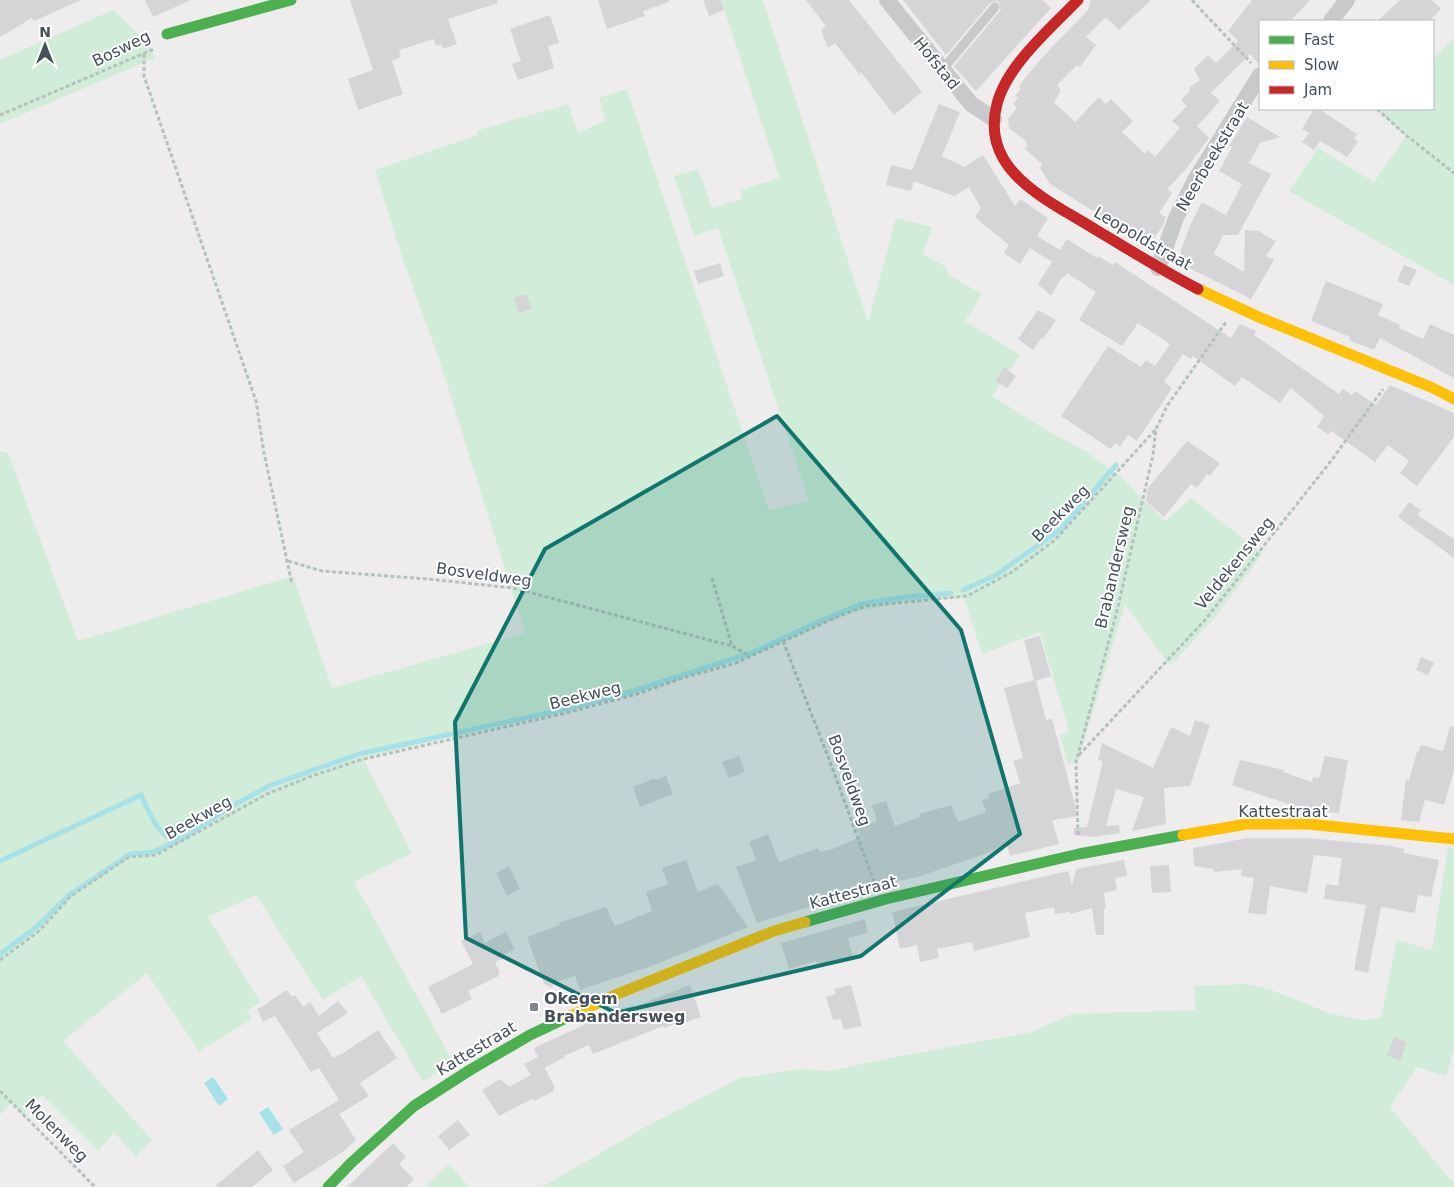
<svg xmlns="http://www.w3.org/2000/svg" width="1454" height="1187" font-family="'DejaVu Sans',sans-serif">
	<style>
		.green { fill: #d1edd9 }
		.water { fill: #a6e1ea }
		.lines { fill: none; stroke-linecap: round; stroke-linejoin: round }
		.stream { stroke: #a6e1ea; stroke-width: 5 }
		.building { fill: #d5d4d7 }
		.path { stroke: #b4c1bc; stroke-width: 3; stroke-dasharray: 4 2.5; stroke-linecap: butt }
		.lane { stroke: #c7c9cb; stroke-width: 9 }
		.street { stroke: #c7c9cb; stroke-width: 16 }
		.fast { stroke: #4caf50; stroke-width: 11 }
		.slow { stroke: #ffc107; stroke-width: 11 }
		.jam { stroke: #c62828; stroke-width: 11 }
		.marked { fill: #0f766e; fill-opacity: 0.2; stroke: #0f766e; stroke-width: 4; stroke-linejoin: round }
		.poi-dot { fill: #80878c; stroke: #fff; stroke-width: 2 }
		.labels { text-anchor: middle; stroke-width: 4; stroke-linejoin: round; paint-order: stroke }
		.street-label { font-size: 16px; fill: #455058; stroke: #fff }
		.poi-label { font-size: 16px; font-weight: bold; fill: #455058; stroke: #fff; text-anchor: start }
	</style>
	<rect width="100%" height="100%" fill="#eeeced"/>
	<path class="green" d="M 721,0 L 763,0 L 868,322 L 896,218 L 932,227 L 923,254 L 948,268 L 947,274 L 982,294 L 965,321 L 1020,355 L 992,396 L 1043,428 L 1085,451 L 1118,474 L 1165,521 L 1191,498 L 1263,554 L 1212,621 L 1170,666 L 1125,604 L 1078,762 L 1068,764 L 1060,735 L 1069,731 L 1040,632 L 982,654 L 964,598 L 914,600 L 854,612 L 742,659 L 623,696 L 363,758 L 412,853 L 354,882 L 453,1062 L 423,1082 L 361,976 L 323,1000 L 256,895 L 208,917 L 261,1003 L 247,1010 L 252,1019 L 199,1051 L 147,973 L 63,1041 L 152,1140 L 136,1157 L 114,1132 L 98,1151 L 42,1095 L 23,1115 L 12,1102 L 0,1115 L 0,451 L 8,453 L 78,641 L 293,576 L 332,688 L 525,633 L 439,359 L 402,257 L 375,170 L 478,135 L 476,131 L 568,104 L 578,133 L 605,121 L 599,98 L 627,89 L 769,510 L 809,501 L 718,228 L 694,236 L 674,176 L 698,169 L 712,208 L 743,199 L 740,190 L 780,178 Z
		M 113,10 L 149,44 L 155,58 L 0,124 L 0,60 Z
		M 1454,38 L 1454,285 L 1289,191 L 1318,148 L 1374,182 L 1406,136 L 1379,112 L 1382,109 L 1433,109 L 1433,59 Z
		M 1448,847 L 1454,848 L 1454,1049 L 1446,1076 L 1417,1067 L 1390,1107 L 1454,1184 L 1454,1187 L 542,1187 L 645,1127 L 740,1078 L 801,1069 L 829,1071 L 900,1056 L 1032,1032 L 1072,1014 L 1195,1010 L 1194,986 L 1246,984 L 1269,989 L 1329,1013 L 1359,1020 L 1381,1018 L 1397,940 L 1432,950 Z
		M 449,1164 L 469,1187 L 425,1187 Z"/>
	<path class="water" d="M 213,1077 L 228,1099 L 219,1106 L 204,1083 Z
		M 268,1107 L 283,1129 L 274,1135 L 259,1113 Z"/>
	<g class="lines">
		<path class="stream" d="M 963,590 L 996,575 L 1061,529 L 1116,465
			M 0,861 L 141,795 C 148,809 157,835 174,840 L 177,838
			M 0,954 L 34,929 L 69,895 L 130,854 L 153,852 L 173,843 L 187,836 L 230,807 L 271,785 L 359,754 L 557,711 L 624,694 L 754,652 L 820,621 L 861,604 L 906,597 L 951,593"/>
	</g>
	<path class="building" d="M 0,0 L 81,0 L 34,21 L 32,18 L 0,37 Z
		M 145,0 L 191,0 L 153,17 Z
		M 350,0 L 497,0 L 498,3 L 448,19 L 457,44 L 443,49 L 441,44 L 436,46 L 434,39 L 399,50 L 401,57 L 392,61 L 403,94 L 358,110 L 348,79 L 373,70 Z
		M 598,0 L 669,0 L 669,2 L 643,11 L 645,16 L 607,29 Z
		M 703,0 L 721,0 L 724,10 L 709,16 Z
		M 806,0 L 849,0 L 922,92 L 894,115 L 861,72 L 860,75 L 835,43 L 828,48 L 821,30 L 826,26 Z
		M 903,0 L 1043,0 L 1051,8 L 976,91 L 954,66 L 1000,11 L 1001,8 L 999,3 L 996,1 L 990,3 L 946,55 Z
		M 1091,0 L 1151,0 L 1119,30 L 1106,17 L 1086,37 L 1096,45 L 1080,67 L 1077,65 L 1057,85 L 1061,90 L 1054,102 L 1075,122 L 1099,97 L 1106,104 L 1111,99 L 1133,121 L 1122,132 L 1145,154 L 1148,150 L 1155,157 L 1180,128 L 1172,121 L 1187,106 L 1181,100 L 1189,92 L 1190,87 L 1200,80 L 1194,69 L 1208,55 L 1216,63 L 1238,41 L 1228,31 L 1252,0 L 1310,0 L 1290,21 L 1260,21 L 1260,65 L 1250,54 L 1211,93 L 1220,101 L 1197,126 L 1209,138 L 1186,169 L 1167,189 L 1172,193 L 1159,213 L 1166,217 L 1162,227 L 1151,242 L 1144,236 L 1141,241 L 1050,184 L 1040,168 L 1042,164 L 1025,149 L 1028,146 L 1026,143 L 1027,142 L 1009,128 L 1008,119 L 1017,108 L 1013,104 L 1018,98 L 1015,96 L 1021,89 L 1019,87 L 1025,78 L 1050,49 L 1088,10 Z
		M 1400,0 L 1432,0 L 1441,9 L 1429,21 L 1377,21 Z
		M 550,15 L 559,43 L 548,46 L 554,68 L 518,80 L 512,64 L 521,61 L 510,29 Z
		M 939,104 L 960,112 L 942,156 L 964,167 L 983,155 L 1015,206 L 1020,199 L 1048,218 L 1037,236 L 1060,250 L 1067,239 L 1097,258 L 1098,256 L 1113,265 L 1115,262 L 1231,338 L 1240,324 L 1256,331 L 1254,335 L 1339,394 L 1343,389 L 1352,395 L 1355,391 L 1376,405 L 1390,385 L 1454,413 L 1454,437 L 1417,486 L 1400,473 L 1409,461 L 1388,445 L 1375,462 L 1340,437 L 1331,431 L 1329,435 L 1317,427 L 1324,416 L 1291,388 L 1280,403 L 1242,377 L 1235,386 L 1193,356 L 1191,359 L 1183,354 L 1164,382 L 1172,388 L 1137,441 L 1128,435 L 1120,446 L 1115,443 L 1111,449 L 1061,416 L 1108,346 L 1141,367 L 1146,360 L 1155,366 L 1170,344 L 1138,323 L 1122,346 L 1079,320 L 1096,292 L 1067,273 L 1064,278 L 1062,277 L 1051,296 L 1038,284 L 1052,262 L 1030,248 L 1020,264 L 1004,253 L 1009,245 L 975,217 L 981,208 L 969,187 L 954,196 L 914,181 L 911,191 L 886,185 L 891,165 L 912,170 Z
		M 1314,109 L 1319,109 L 1357,134 L 1354,139 L 1358,142 L 1347,157 L 1320,141 L 1314,150 L 1302,142 L 1309,133 L 1302,129 Z
		M 1247,117 L 1280,137 L 1260,143 L 1249,163 L 1271,174 L 1238,235 L 1223,235 L 1214,254 L 1244,272 L 1245,230 L 1258,231 L 1276,241 L 1266,256 L 1274,260 L 1251,299 L 1179,263 L 1181,249 L 1192,221 L 1202,202 L 1226,215 L 1242,184 L 1219,171 L 1232,147 L 1229,146 Z
		M 720,263 L 724,276 L 698,284 L 694,271 Z
		M 1404,265 L 1417,270 L 1409,286 L 1397,281 Z
		M 1326,281 L 1383,304 L 1378,315 L 1400,325 L 1399,328 L 1423,339 L 1430,324 L 1454,335 L 1454,378 L 1380,338 L 1374,350 L 1349,340 L 1350,337 L 1311,321 Z
		M 527,294 L 532,309 L 519,313 L 514,298 Z
		M 1038,310 L 1056,320 L 1043,339 L 1041,338 L 1033,350 L 1018,339 Z
		M 1004,367 L 1016,376 L 1007,388 L 995,381 Z
		M 1187,441 L 1220,463 L 1210,476 L 1207,474 L 1197,488 L 1191,484 L 1164,517 L 1146,501 L 1148,488 Z
		M 1409,502 L 1421,510 L 1417,515 L 1454,539 L 1454,558 L 1398,517 Z
		M 1040,636 L 1051,676 L 1036,681 L 1046,720 L 1052,719 L 1078,816 L 1052,820 L 1059,844 L 1010,856 L 1007,846 L 918,877 L 885,884 L 757,923 L 736,867 L 756,860 L 749,842 L 768,834 L 779,862 L 818,848 L 820,852 L 833,849 L 860,837 L 857,829 L 877,821 L 872,805 L 886,801 L 895,826 L 920,817 L 919,814 L 951,805 L 958,822 L 986,812 L 982,800 L 989,798 L 988,794 L 1020,783 L 1013,761 L 1023,758 L 1004,688 L 1034,680 L 1024,640 Z
		M 1421,657 L 1434,663 L 1428,675 L 1416,670 Z
		M 1195,720 L 1210,725 L 1190,786 L 1164,788 L 1166,824 L 1132,831 L 1144,797 L 1116,789 L 1106,826 L 1119,825 L 1120,833 L 1094,837 L 1074,835 L 1074,828 L 1087,827 L 1103,761 L 1098,760 L 1102,743 L 1153,768 L 1171,727 L 1190,736 Z
		M 1450,726 L 1454,727 L 1454,771 L 1444,805 L 1425,800 L 1419,822 L 1401,820 L 1406,779 L 1409,780 L 1417,752 L 1418,752 L 1421,745 L 1443,751 Z
		M 739,756 L 745,772 L 729,778 L 722,762 Z
		M 1325,756 L 1348,760 L 1339,813 L 1306,810 L 1307,808 L 1294,806 L 1232,785 L 1240,760 L 1284,770 L 1283,772 L 1312,782 L 1313,777 L 1319,778 Z
		M 666,776 L 673,794 L 640,807 L 633,787 L 655,778 L 655,780 Z
		M 1248,838 L 1307,838 L 1392,846 L 1404,849 L 1404,853 L 1439,860 L 1431,897 L 1418,895 L 1415,913 L 1381,907 L 1368,973 L 1354,970 L 1366,905 L 1324,899 L 1326,884 L 1338,886 L 1342,858 L 1314,855 L 1307,893 L 1270,886 L 1266,915 L 1248,913 L 1254,878 L 1241,876 L 1242,869 L 1214,872 L 1213,869 L 1194,866 L 1193,848 Z
		M 686,860 L 698,892 L 718,884 L 748,927 L 654,965 L 580,990 L 575,976 L 555,982 L 552,988 L 544,984 L 527,937 L 560,925 L 559,923 L 606,907 L 615,926 L 652,911 L 646,892 L 668,884 L 662,868 Z
		M 1124,860 L 1127,876 L 1115,878 L 1117,890 L 1104,893 L 1106,908 L 1104,909 L 1104,935 L 1096,935 L 1092,908 L 1070,914 L 1070,912 L 1055,914 L 1054,907 L 1025,913 L 1030,937 L 974,951 L 972,942 L 937,949 L 939,958 L 920,962 L 917,945 L 900,949 L 892,912 L 1068,871 L 1072,885 L 1076,869 Z
		M 1169,865 L 1171,892 L 1152,893 L 1150,866 Z
		M 509,866 L 520,889 L 507,896 L 496,873 Z
		M 865,919 L 868,933 L 848,938 L 853,957 L 818,968 L 816,961 L 789,969 L 781,943 Z
		M 480,932 L 485,943 L 506,932 L 515,949 L 501,956 L 503,959 L 495,962 L 500,973 L 498,973 L 499,976 L 468,991 L 472,999 L 442,1014 L 428,987 L 473,964 L 461,941 Z
		M 690,985 L 701,1017 L 674,1027 L 674,1024 L 664,1028 L 663,1026 L 593,1054 L 589,1045 L 564,1056 L 565,1057 L 544,1068 L 543,1065 L 555,1088 L 553,1089 L 554,1091 L 534,1101 L 532,1099 L 499,1116 L 482,1090 L 500,1079 L 509,1087 L 531,1075 L 524,1064 L 538,1057 L 534,1049 L 536,1047 L 614,1011 L 633,1005 L 634,1007 Z
		M 851,985 L 862,1026 L 844,1030 L 841,1019 L 833,1020 L 826,997 L 836,994 L 834,989 Z
		M 287,990 L 292,997 L 295,995 L 303,1007 L 310,1002 L 319,1016 L 338,1001 L 348,1013 L 317,1033 L 333,1058 L 340,1054 L 340,1055 L 378,1030 L 397,1058 L 360,1083 L 369,1096 L 339,1114 L 356,1140 L 344,1151 L 294,1183 L 283,1166 L 304,1152 L 289,1130 L 339,1100 L 319,1068 L 311,1072 L 275,1016 L 263,1022 L 257,1009 L 269,1003 L 268,1002 Z
		M 1394,1037 L 1407,1042 L 1400,1061 L 1387,1055 Z
		M 458,1120 L 470,1135 L 449,1150 L 438,1136 Z
		M 393,1143 L 406,1157 L 399,1164 L 414,1179 L 406,1187 L 347,1187 Z
		M 258,1150 L 273,1170 L 252,1187 L 214,1187 Z"/>
	<g class="lines">
		<path class="path" d="M 1192,0 L 1251,63
			M 144,54 L 144,76 L 256,401 L 264,453 L 292,584
			M 1377,109 L 1407,136 L 1454,173
			M 0,115 L 154,49
			M 288,561 L 322,571 L 428,579 L 513,588 L 732,646
			M 712,578 L 732,646 L 750,656
			M 783,641 L 829,759 L 874,882
			M 1079,755 L 1205,620 L 1331,461 L 1383,389
			M 1078,835 L 1076,762 L 1117,611 L 1153,455 L 1156,429 L 1167,406 L 1226,322
			M 0,960 L 39,931 L 71,896 L 129,857 L 156,855 L 267,794 L 309,777 L 360,760 L 566,713 L 637,694 L 686,677 L 736,663 L 839,616 L 866,606 L 967,596 L 1012,572 L 1055,540 L 1156,429
			M 0,1091 L 95,1187"/>
		<path class="lane" d="M 942,70 L 995,7"/>
		<path class="street" d="M 887,0 L 971,104 L 994,119
			M 1331,21 L 1347,0
			M 1158,268 L 1176,218 L 1195,180 L 1260,75"/>
		<path class="fast" d="M 167,34 L 291,0
			M 805,922 L 886,899 L 1079,854 L 1183,835
			M 328,1187 L 351,1163 L 414,1106 L 470,1070 L 530,1035 L 566,1018"/>
		<path class="slow" d="M 1198,289 L 1261,318 L 1433,388 L 1454,399
			M 1183,835 L 1247,824 L 1308,824 L 1454,839
			M 566,1018 L 615,995 L 774,931 L 805,922"/>
		<path class="jam" d="M 1078,0 C 1051,28 1007,65 997,104 C 979,172 1050,201 1096,230 C 1130,250 1163,271 1198,289"/>
	</g>
	<path class="marked" d="M 777,416 L 961,630 L 1020,834 L 861,956 L 616,1013 L 466,938 L 455,722 L 545,549 Z"/>
	<rect class="poi-dot" x="529" y="1002" width="10" height="10" rx="2.5"/>
	<g class="labels">
		<g class="street-label">
			<text transform="translate(121 48) rotate(-26)" y="6">Bosweg</text>
			<text transform="translate(937 63) rotate(51)" y="6">Hofstad</text>
			<text transform="translate(1212 156) rotate(-59)" y="6">Neerbeekstraat</text>
			<text transform="translate(1143 238) rotate(30)" y="6">Leopoldstraat</text>
			<text transform="translate(1060 513) rotate(-45)" y="6">Beekweg</text>
			<text transform="translate(1234 563) rotate(-51)" y="6">Veldekensweg</text>
			<text transform="translate(1114 567) rotate(-77)" y="6">Brabandersweg</text>
			<text transform="translate(484 574) rotate(8)" y="6">Bosveldweg</text>
			<text transform="translate(585 695) rotate(-14)" y="6">Beekweg</text>
			<text transform="translate(850 780) rotate(70)" y="6">Bosveldweg</text>
			<text x="1283" y="817">Kattestraat</text>
			<text transform="translate(198 817) rotate(-29)" y="6">Beekweg</text>
			<text transform="translate(853 892) rotate(-15)" y="6">Kattestraat</text>
			<text transform="translate(476 1048) rotate(-31)" y="6">Kattestraat</text>
			<text transform="translate(57 1130) rotate(45)" y="6">Molenweg</text>
		</g>
		<g class="poi-label">
			<text x="544" y="1004">Okegem<tspan x="544" dy="18">Brabandersweg</tspan></text>
		</g>
	</g>
	<rect x="1259" y="20" width="175" height="90" fill="#ffffff" stroke="#b5b9bc"/>
	<rect x="1269" y="36" width="25" height="8" fill="#4caf50" stroke="#b5b9bc"/>
	<text x="1304" y="45" font-size="15" fill="#455058">Fast</text>
	<rect x="1269" y="61" width="25" height="8" fill="#ffc107" stroke="#b5b9bc"/>
	<text x="1304" y="70" font-size="15" fill="#455058">Slow</text>
	<rect x="1269" y="86" width="25" height="8" fill="#c62828" stroke="#b5b9bc"/>
	<text x="1304" y="95" font-size="15" fill="#455058">Jam</text>
	<g transform="translate(45 45)" stroke="#ffffff" stroke-width="4" paint-order="stroke">
	<path d="M0-4L9 19L0 12L-9 19Z" fill="#455058"/>
	<text y="-8" font-size="14" font-weight="bold" text-anchor="middle" fill="#455058">N</text>
	</g>
</svg>
